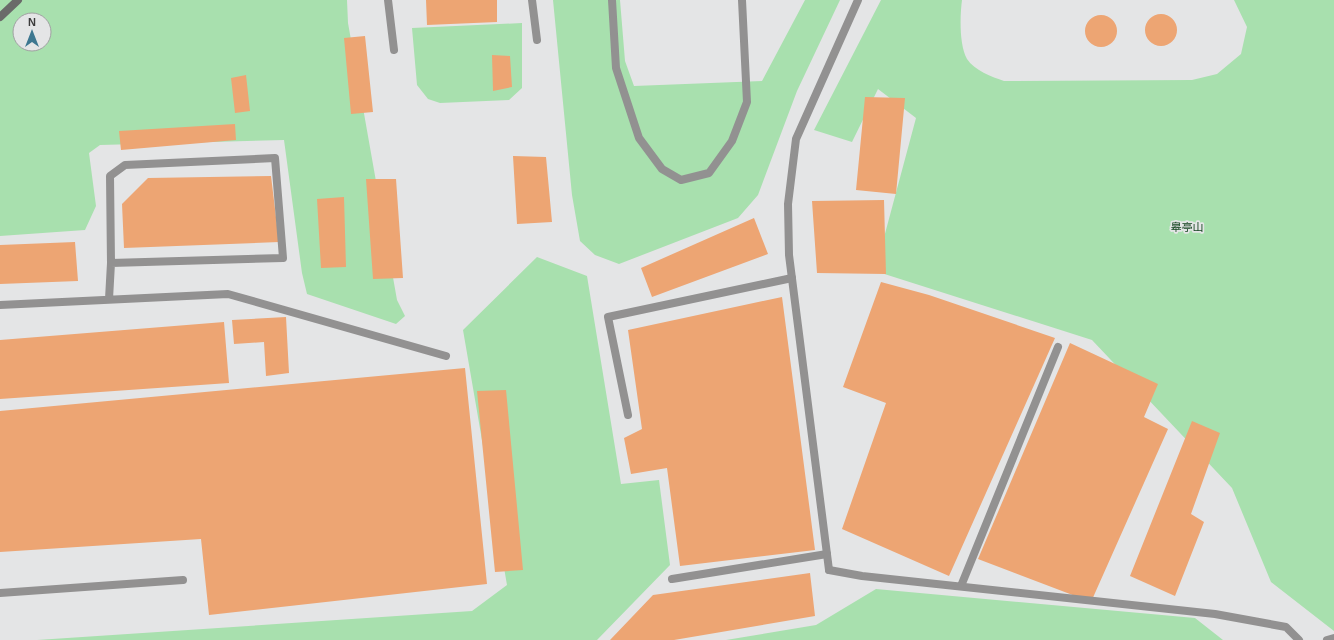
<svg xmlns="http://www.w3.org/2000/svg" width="1334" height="640" font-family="Helvetica,'Noto Sans SC',sans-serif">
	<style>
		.green { fill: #a8e0ae; fill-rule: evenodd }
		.building { fill: #eda573 }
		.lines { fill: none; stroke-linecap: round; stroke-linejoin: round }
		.lane { stroke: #929191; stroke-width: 8 }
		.street { stroke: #929191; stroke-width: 8 }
		.secondary { stroke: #6a6a69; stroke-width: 8 }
		.labels { text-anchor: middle; stroke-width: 3.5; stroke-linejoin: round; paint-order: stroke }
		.park-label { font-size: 11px; fill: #0d3e19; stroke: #e4e5e6 }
	</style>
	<rect width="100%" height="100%" fill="#e4e5e6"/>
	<path class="green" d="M 0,0 L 347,0 L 348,23 L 397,300 L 405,316 L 396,324 L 307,294 L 302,273 L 284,140 L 100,145 L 89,153 L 96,206 L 85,230 L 0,236 ZM 20,20 L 44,20 L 44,44 L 20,44 Z
		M 553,0 L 620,0 L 625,61 L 634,86 L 762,81 L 805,0 L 840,0 L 797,91 L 758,195 L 738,218 L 619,264 L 595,255 L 580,241 L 572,195 Z
		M 881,0 L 962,0 C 960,15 959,45 967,59 C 974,70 992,77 1004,81 L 1192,80 L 1217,74 L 1241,54 L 1247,27 L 1234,0 L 1334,0 L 1334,631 L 1271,582 L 1232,488 L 1092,340 L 875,271 L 916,118 L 878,89 L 852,142 L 814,130 Z
		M 522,23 L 522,88 L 509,100 L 440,103 L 428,99 L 417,85 L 412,28 Z
		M 537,257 L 587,276 L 621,484 L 659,480 L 670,565 L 597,640 L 37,640 L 472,611 L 507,585 L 463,330 Z
		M 876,589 L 1195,618 L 1223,640 L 726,640 L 816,625 Z"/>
	<path class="building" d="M 426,0 L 497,0 L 497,22 L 427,25 Z
		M1145 30a16 16 0 1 1 32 0a16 16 0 1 1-32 0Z
		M1085 31a16 16 0 1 1 32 0a16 16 0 1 1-32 0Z
		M 365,36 L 373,112 L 351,114 L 344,38 Z
		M 492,55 L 510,56 L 512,87 L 493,91 Z
		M 246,75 L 250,111 L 235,113 L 231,78 Z
		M 865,97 L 905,98 L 896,194 L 856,190 Z
		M 235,124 L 236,140 L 121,150 L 119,131 Z
		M 513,156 L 546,157 L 552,222 L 517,224 Z
		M 271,176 L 279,242 L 124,248 L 122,204 L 148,178 Z
		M 366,179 L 396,179 L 403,278 L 373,279 Z
		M 344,197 L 346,267 L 321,268 L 317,199 Z
		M 884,200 L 886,274 L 817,273 L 812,201 Z
		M 754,218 L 768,254 L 652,297 L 641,268 Z
		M 75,242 L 78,281 L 0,284 L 0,245 Z
		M 881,282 L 929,295 L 1055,338 L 949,576 L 842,529 L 886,403 L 843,387 Z
		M 782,297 L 815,550 L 680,566 L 667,468 L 631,474 L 624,438 L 642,429 L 628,330 Z
		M 286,317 L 289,373 L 266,376 L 264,342 L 234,344 L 232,320 Z
		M 224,322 L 229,383 L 0,399 L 0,340 Z
		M 1070,343 L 1158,384 L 1144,417 L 1168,429 L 1091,602 L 978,559 Z
		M 465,368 L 487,584 L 209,615 L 201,539 L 0,552 L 0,411 Z
		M 506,390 L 523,570 L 495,572 L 477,391 Z
		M 1192,421 L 1220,433 L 1191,514 L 1204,522 L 1175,596 L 1130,576 Z
		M 810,573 L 815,616 L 674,640 L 610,640 L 653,595 Z"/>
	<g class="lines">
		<path class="lane" d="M 388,0 L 394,50
			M 532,0 L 537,40
			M 612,0 L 616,68 L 639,138 L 662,169 L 681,180 L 709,173 L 732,141 L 747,102 L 742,0
			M 109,299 L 111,263 L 110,176 L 125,165 L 275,158 L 283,258 L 111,263
			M 0,305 L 228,294 L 446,356
			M 628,415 L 608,317 L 792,278
			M 829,570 L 862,576 L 1215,614 L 1286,627 L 1299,640
			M 672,579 L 827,554
			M 961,586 L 1058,347
			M 0,593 L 183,580
			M 1327,640 L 1334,638"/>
		<path class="street" d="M 829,570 L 789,255 L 788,204 L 796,139 L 858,0"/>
		<path class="secondary" d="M 0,17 L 18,0"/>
	</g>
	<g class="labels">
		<g class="park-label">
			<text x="1187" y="231">皋亭山</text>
		</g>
	</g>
	<g transform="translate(32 32)"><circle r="19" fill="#e4e5e6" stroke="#a0a1a2"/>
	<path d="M0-3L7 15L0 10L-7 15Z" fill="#3d7790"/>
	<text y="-6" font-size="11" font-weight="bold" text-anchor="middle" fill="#3b3b3b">N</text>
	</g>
</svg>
